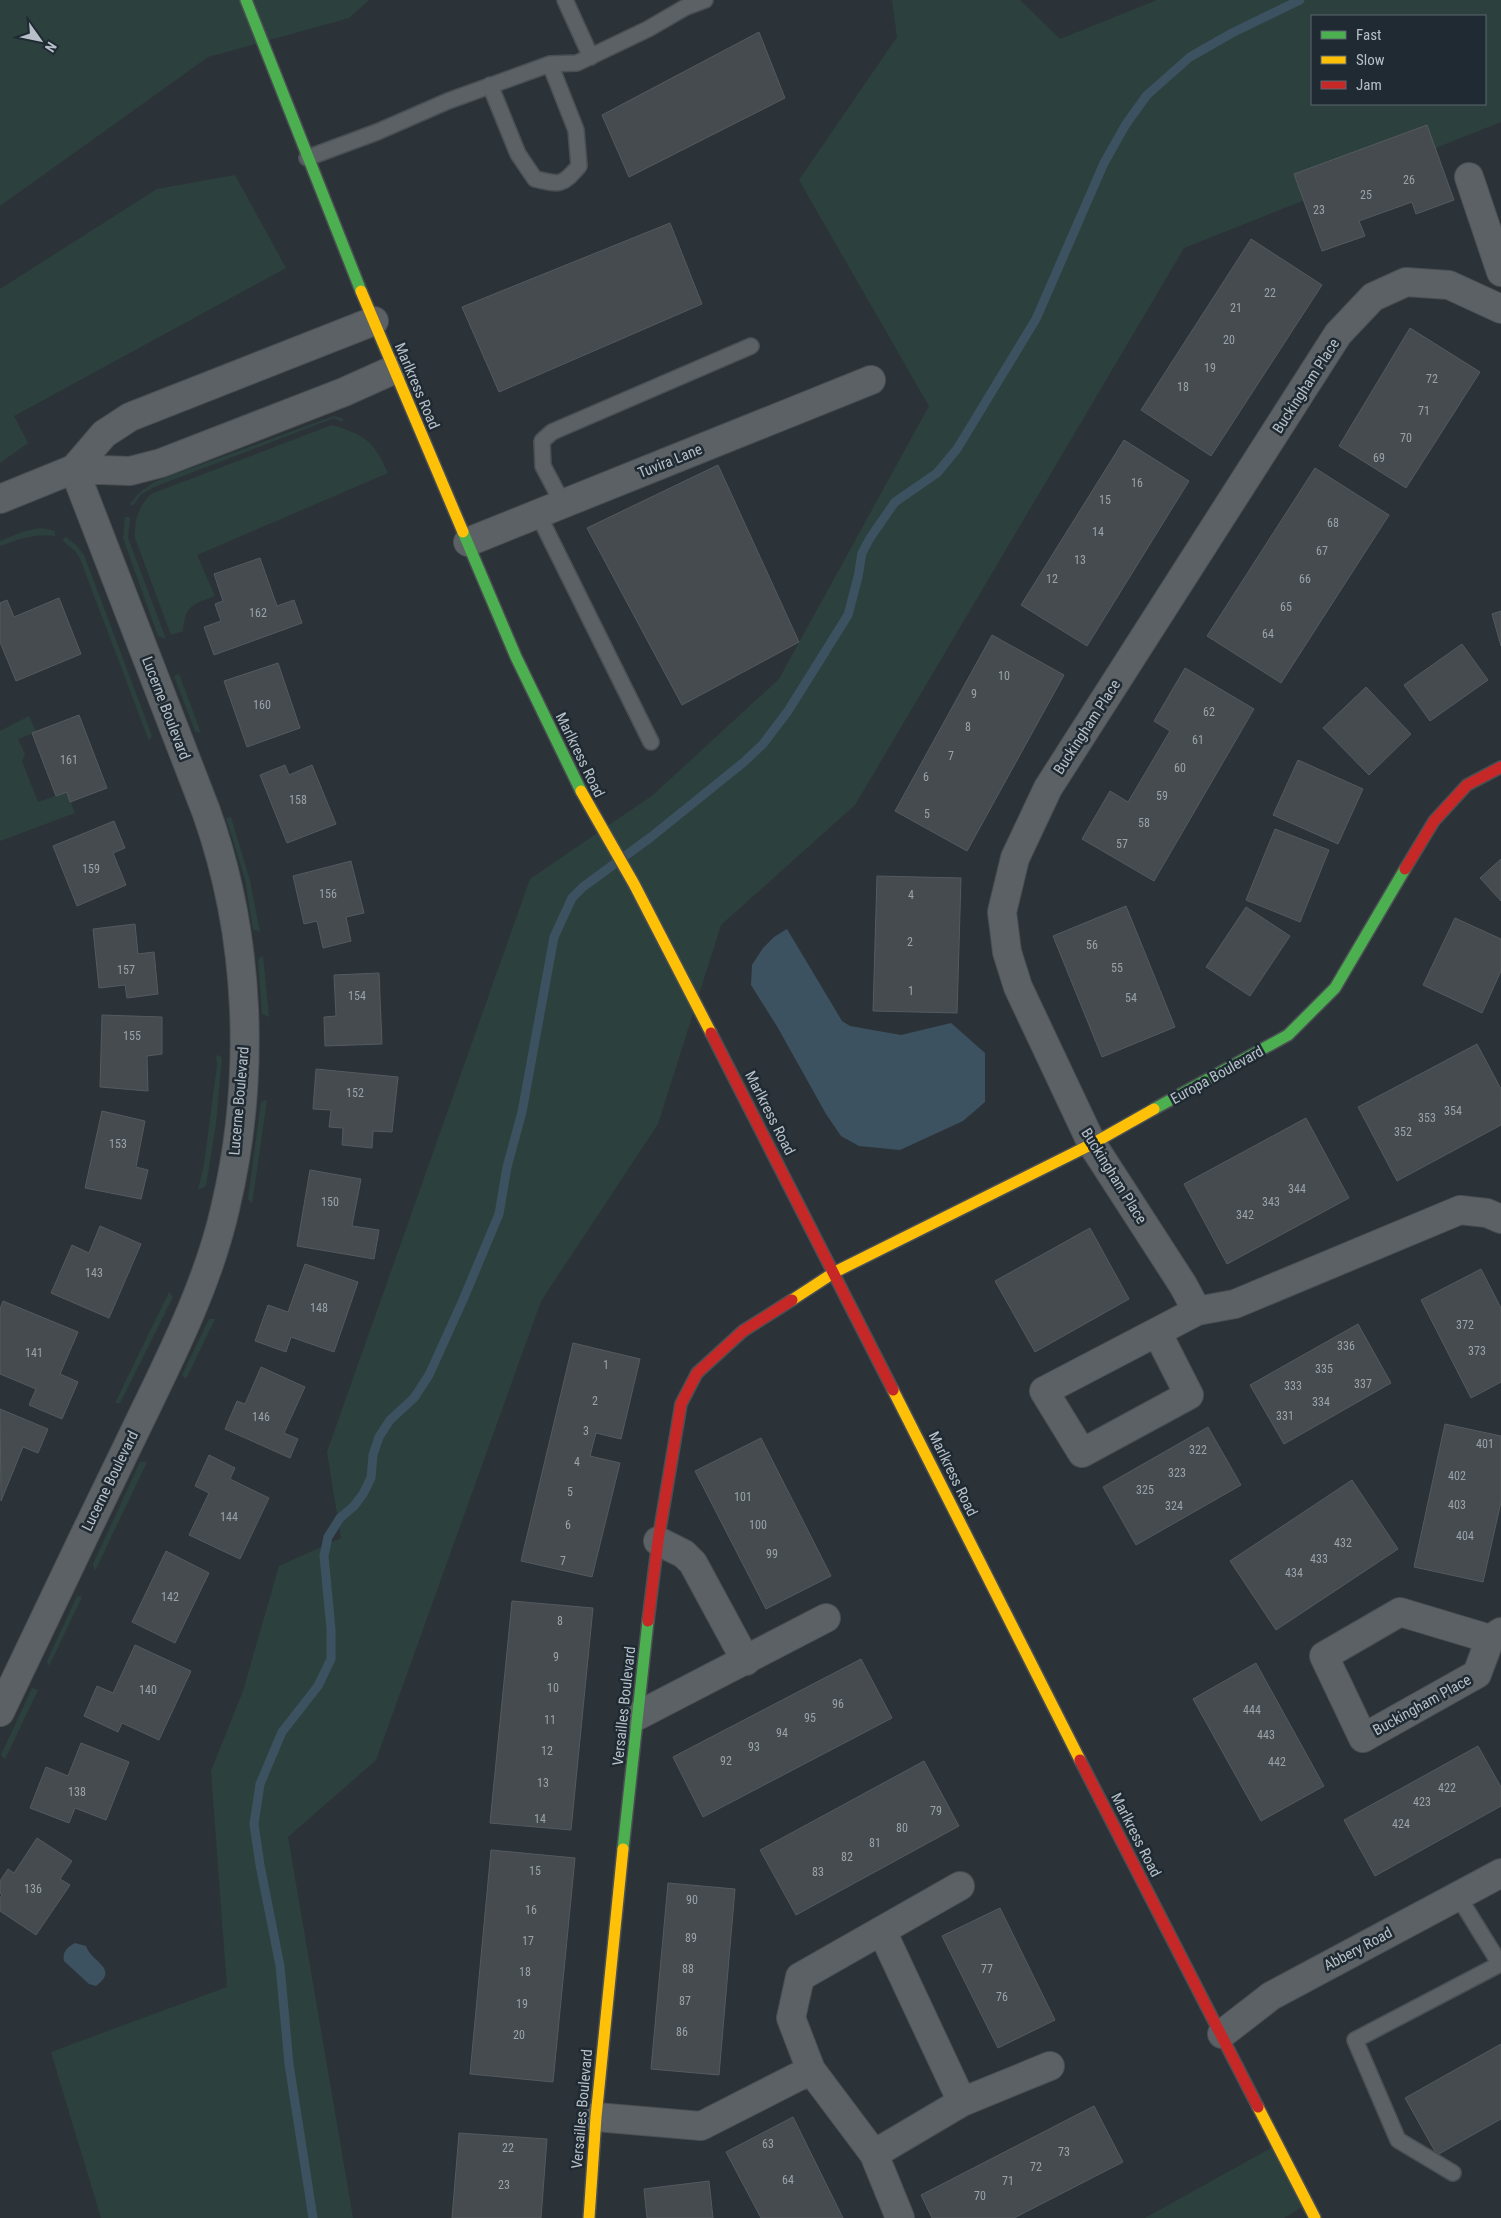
<svg xmlns="http://www.w3.org/2000/svg" width="1501" height="2218" font-family="'Roboto Condensed',sans-serif">
	<style>
		.green { fill: #2c403e; fill-rule: evenodd }
		.water { fill: #3c5260 }
		.lines { fill: none; stroke-linecap: round; stroke-linejoin: round }
		.stream { stroke: #3c5260; stroke-width: 9 }
		.building { fill: #454b4f; stroke: #545a5f }
		.lane-casing { stroke: #4a4f53; stroke-width: 18 }
		.street-casing { stroke: #4a4f53; stroke-width: 30 }
		.fast-casing { stroke: #4a4f53; stroke-width: 14 }
		.slow-casing { stroke: #4a4f53; stroke-width: 14 }
		.jam-casing { stroke: #4a4f53; stroke-width: 14 }
		.lane { stroke: #5c6166; stroke-width: 15 }
		.street { stroke: #5c6166; stroke-width: 28 }
		.fast { stroke: #4caf50; stroke-width: 11 }
		.slow { stroke: #ffc107; stroke-width: 11 }
		.jam { stroke: #c62828; stroke-width: 11 }
		.labels { text-anchor: middle; stroke-width: 5; stroke-linejoin: round; paint-order: stroke }
		.number-label { font-size: 12px; fill: #9aa3aa }
		.street-label { font-size: 15px; fill: #b7c0c8; stroke: #1f2a32 }
	</style>
	<rect width="100%" height="100%" fill="#2c3338"/>
	<path class="green" d="M 0,0 L 369,0 L 349,18 L 208,57 L 0,206 Z
		M 892,0 L 1020,0 L 1060,39 L 1157,0 L 1501,0 L 1501,122 L 1184,248 L 855,805 L 721,925 L 658,1124 L 541,1301 L 376,1760 L 288,1837 L 353,2218 L 101,2218 L 51,2052 L 227,1987 L 211,1771 L 243,1691 L 279,1566 L 341,1538 L 327,1452 L 530,879 L 653,795 L 779,679 L 929,406 L 799,180 L 897,37 ZM 1312,16 L 1485,16 L 1485,104 L 1312,104 Z
		M 235,175 L 286,268 L 14,416 L 28,443 L 0,463 L 0,289 L 157,189 Z
		M 334,416 L 343,419 L 342,422 L 334,418 L 154,487 L 140,495 L 133,506 L 130,504 L 139,493 L 154,482 Z
		M 332,425 C 365,435 374,441 388,473 L 197,555 L 215,596 C 193,604 185,605 183,631 L 171,635 L 135,538 C 134,521 138,507 151,494 Z
		M 125,517 L 130,517 L 128,538 L 166,639 L 158,636 L 123,538 Z
		M 41,528 L 55,531 L 55,536 C 35,533 19,539 0,546 L 0,541 L 25,531 Z
		M 66,537 L 76,545 L 84,555 L 152,736 L 149,741 L 81,561 L 76,552 L 62,540 Z
		M 179,674 L 201,733 L 195,731 L 174,676 Z
		M 29,716 L 36,732 L 18,739 L 25,754 L 22,761 L 38,802 L 67,792 L 75,813 L 0,841 L 0,731 Z
		M 231,817 L 250,881 L 260,932 L 253,929 L 245,879 L 226,818 Z
		M 263,956 L 269,1017 L 262,1014 L 258,959 Z
		M 216,1055 L 222,1057 L 216,1124 L 206,1186 L 198,1190 L 204,1165 L 217,1065 Z
		M 267,1100 L 252,1204 L 248,1199 L 261,1102 Z
		M 169,1292 L 173,1297 L 120,1403 L 115,1403 Z
		M 209,1319 L 215,1319 L 186,1379 L 182,1375 Z
		M 140,1462 L 147,1462 L 95,1571 L 93,1564 Z
		M 77,1596 L 82,1597 L 49,1666 L 47,1661 Z
		M 32,1688 L 38,1690 L 5,1759 L 1,1755 Z
		M 1280,2143 L 1312,2201 L 1284,2218 L 1145,2218 Z"/>
	<path class="water" d="M 787,929 L 842,1021 L 850,1026 L 901,1035 L 951,1023 L 985,1053 L 985,1102 L 963,1121 L 900,1150 L 859,1146 L 841,1136 L 826,1114 L 778,1028 L 751,985 L 752,965 L 763,948 L 774,937 Z
		M 75,1943 L 86,1946 C 91,1962 120,1968 96,1986 L 89,1984 L 64,1961 C 62,1951 68,1947 75,1943 Z"/>
	<g class="lines">
		<path class="stream" d="M 313,2218 L 289,2064 L 280,1966 L 260,1865 L 254,1824 L 260,1784 L 282,1732 L 318,1686 L 331,1659 L 331,1629 L 324,1556 L 328,1537 L 340,1518 L 354,1506 L 363,1494 L 371,1478 L 373,1455 L 379,1437 L 390,1420 L 414,1398 L 429,1375 L 463,1300 L 499,1214 L 507,1167 L 522,1112 L 554,937 L 572,898 L 583,887 L 651,837 L 744,762 L 763,744 L 788,711 L 848,615 L 858,577 L 862,553 L 870,538 L 895,502 L 937,473 L 957,449 L 1036,319 L 1104,163 L 1126,124 L 1147,95 L 1190,57 L 1232,33 L 1300,0"/>
	</g>
	<path class="building" d="M 759,32 L 785,98 L 629,177 L 602,115 Z
		M 1427,125 L 1454,200 L 1416,214 L 1412,202 L 1359,221 L 1365,236 L 1322,251 L 1294,174 Z
		M 670,223 L 702,304 L 499,392 L 462,307 Z
		M 1251,239 L 1322,285 L 1211,456 L 1141,410 Z
		M 1410,328 L 1480,372 L 1406,488 L 1339,446 Z
		M 1124,440 L 1189,481 L 1087,646 L 1021,605 Z
		M 718,465 L 799,642 L 682,705 L 587,528 Z
		M 1315,468 L 1389,515 L 1281,683 L 1207,636 Z
		M 260,558 L 277,606 L 294,600 L 302,623 L 214,655 L 204,627 L 221,621 L 215,604 L 223,601 L 214,574 Z
		M 59,598 L 81,654 L 16,681 L 0,642 L 0,603 L 7,600 L 14,617 Z
		M 1501,611 L 1501,646 L 1492,614 Z
		M 992,635 L 1064,675 L 967,851 L 895,811 Z
		M 1462,644 L 1488,680 L 1430,721 L 1404,685 Z
		M 278,663 L 300,728 L 247,747 L 224,681 Z
		M 1185,668 L 1254,709 L 1154,881 L 1082,839 L 1110,791 L 1128,802 L 1170,731 L 1154,721 Z
		M 1366,687 L 1411,734 L 1369,775 L 1323,728 Z
		M 79,715 L 107,788 L 70,802 L 67,792 L 56,796 L 32,733 Z
		M 1298,760 L 1363,789 L 1338,844 L 1273,815 Z
		M 285,765 L 289,775 L 312,765 L 336,824 L 287,843 L 260,775 Z
		M 114,821 L 125,848 L 113,853 L 126,885 L 77,906 L 53,846 Z
		M 1275,829 L 1329,850 L 1300,922 L 1246,900 Z
		M 1501,859 L 1501,901 L 1480,878 Z
		M 351,861 L 364,913 L 346,917 L 351,941 L 323,948 L 317,921 L 304,924 L 293,876 Z
		M 877,876 L 961,878 L 957,1013 L 873,1011 Z
		M 1126,906 L 1175,1027 L 1102,1057 L 1053,936 Z
		M 1246,907 L 1290,936 L 1250,996 L 1206,967 Z
		M 1455,918 L 1501,939 L 1501,971 L 1482,1013 L 1423,985 Z
		M 135,924 L 138,954 L 154,952 L 158,994 L 127,998 L 125,985 L 99,988 L 93,929 Z
		M 379,973 L 382,1044 L 325,1046 L 324,1017 L 336,1016 L 334,975 Z
		M 102,1015 L 162,1017 L 162,1054 L 147,1056 L 148,1091 L 100,1087 Z
		M 1477,1044 L 1501,1089 L 1501,1125 L 1397,1181 L 1358,1107 Z
		M 316,1069 L 398,1077 L 392,1132 L 373,1131 L 372,1148 L 342,1145 L 343,1128 L 329,1127 L 331,1110 L 313,1109 Z
		M 102,1111 L 145,1121 L 136,1167 L 148,1170 L 141,1199 L 85,1188 Z
		M 1306,1118 L 1349,1198 L 1227,1264 L 1184,1184 Z
		M 310,1170 L 361,1179 L 352,1226 L 379,1230 L 374,1259 L 297,1246 Z
		M 100,1226 L 141,1244 L 109,1318 L 51,1293 L 72,1245 L 89,1253 Z
		M 1090,1228 L 1129,1299 L 1035,1352 L 995,1281 Z
		M 305,1264 L 358,1282 L 334,1352 L 291,1337 L 286,1352 L 255,1341 L 268,1305 L 288,1312 Z
		M 1481,1269 L 1501,1308 L 1501,1382 L 1471,1398 L 1421,1300 Z
		M 3,1301 L 78,1332 L 60,1374 L 78,1382 L 62,1419 L 29,1405 L 36,1389 L 0,1374 L 0,1309 Z
		M 1358,1324 L 1391,1383 L 1284,1444 L 1250,1385 Z
		M 573,1343 L 640,1359 L 621,1439 L 596,1433 L 590,1456 L 620,1463 L 592,1577 L 521,1561 Z
		M 261,1367 L 305,1387 L 284,1433 L 298,1439 L 290,1458 L 225,1429 L 237,1401 L 245,1404 Z
		M 0,1409 L 48,1429 L 38,1453 L 23,1447 L 1,1501 Z
		M 1445,1424 L 1501,1436 L 1501,1502 L 1483,1582 L 1414,1567 Z
		M 1208,1427 L 1241,1485 L 1136,1545 L 1103,1487 Z
		M 761,1438 L 831,1576 L 766,1609 L 695,1471 Z
		M 209,1455 L 235,1468 L 230,1479 L 269,1498 L 240,1559 L 189,1535 L 209,1493 L 195,1486 Z
		M 1352,1480 L 1398,1549 L 1276,1630 L 1230,1561 Z
		M 166,1551 L 209,1573 L 175,1643 L 132,1622 Z
		M 512,1601 L 593,1608 L 571,1830 L 490,1823 Z
		M 135,1645 L 191,1671 L 159,1740 L 122,1723 L 118,1732 L 84,1716 L 97,1686 L 113,1693 Z
		M 861,1659 L 892,1718 L 703,1817 L 673,1757 Z
		M 1256,1663 L 1324,1786 L 1261,1821 L 1193,1699 Z
		M 81,1743 L 129,1762 L 106,1820 L 75,1808 L 69,1823 L 30,1808 L 46,1767 L 68,1776 Z
		M 1478,1746 L 1501,1787 L 1501,1806 L 1375,1876 L 1344,1820 Z
		M 924,1761 L 959,1826 L 796,1915 L 760,1850 Z
		M 37,1838 L 72,1861 L 60,1879 L 70,1885 L 36,1935 L 0,1911 L 0,1898 L 2,1895 L 0,1893 L 0,1881 L 8,1869 L 14,1873 Z
		M 491,1850 L 575,1858 L 553,2082 L 470,2074 Z
		M 668,1883 L 735,1889 L 719,2075 L 651,2069 Z
		M 1000,1908 L 1055,2020 L 998,2048 L 942,1936 Z
		M 1501,2044 L 1501,2119 L 1437,2155 L 1405,2098 Z
		M 1094,2106 L 1123,2162 L 1014,2218 L 932,2218 L 921,2195 Z
		M 793,2117 L 843,2218 L 761,2218 L 726,2152 Z
		M 459,2133 L 547,2139 L 541,2218 L 452,2218 Z
		M 709,2181 L 713,2218 L 647,2218 L 644,2189 Z"/>
	<g class="lines">
		<g class="lane-casing">
			<path id="lane" d="M 565,0 L 591,57
				M 490,85 L 518,154 L 535,179 C 560,185 562,186 579,166 L 576,130 L 550,64
				M 307,158 L 377,132 L 448,101 L 550,64 L 577,63 L 648,29 L 686,7 L 705,0
				M 563,504 L 543,466 L 542,441 L 552,432 L 751,346
				M 538,514 L 651,742
				M 1453,2173 L 1398,2140 L 1355,2040 L 1500,1964 L 1458,1896"/>
		</g>
		<g class="street-casing">
			<path id="street" d="M 1469,177 L 1501,272
				M 1501,309 L 1449,285 L 1406,282 L 1373,297 L 1338,334 L 1048,788 L 1015,858 L 1002,912 L 1007,952 L 1018,987 L 1092,1144 L 1183,1285 L 1197,1311 L 1235,1304 L 1460,1210 L 1487,1213 L 1501,1219
				M 74,469 L 104,434 L 130,417 L 374,321
				M 0,499 L 74,469 L 130,471 L 161,463 L 344,392 L 393,370
				M 468,542 L 871,380
				M 1157,1332 L 1189,1395 L 1082,1453 L 1044,1391 L 1197,1311
				M 658,1541 L 684,1554 L 693,1563 L 746,1661
				M 1490,1639 L 1400,1612 L 1324,1656 L 1363,1738 L 1477,1674 L 1490,1639 L 1501,1632
				M 0,1712 C 44,1620 88,1527 133,1435 C 168,1362 207,1288 225,1209 C 256,1079 251,937 206,811 L 74,469
				M 637,1716 L 826,1618
				M 882,1931 L 962,2102 L 1050,2066
				M 1222,2034 L 1271,1996 L 1501,1873
				M 811,2070 L 874,2154
				M 596,2117 L 701,2126 L 811,2070 L 791,2018 L 800,1977 L 960,1886
				M 900,2218 L 874,2154 L 962,2102"/>
		</g>
		<g class="fast-casing">
			<path id="fast" d="M 246,0 L 361,291
				M 463,532 L 516,657 L 581,791
				M 1154,1109 L 1288,1035 L 1335,988 L 1405,869
				M 623,1849 L 648,1621"/>
		</g>
		<g class="slow-casing">
			<path id="slow" d="M 361,291 L 463,532
				M 581,791 L 634,884 L 711,1033
				M 792,1300 L 835,1272 L 1092,1144 L 1154,1109
				M 893,1390 L 1080,1760
				M 1258,2107 L 1315,2218
				M 589,2218 L 596,2117 L 623,1849"/>
		</g>
		<g class="jam-casing">
			<path id="jam" d="M 1405,869 L 1434,821 L 1467,785 L 1501,767
				M 711,1033 L 893,1390
				M 648,1621 L 658,1541 L 681,1404 L 697,1373 L 743,1331 L 792,1300
				M 1080,1760 L 1258,2107"/>
		</g>
		<use href="#lane" class="lane"/>
		<use href="#street" class="street"/>
		<use href="#fast" class="fast"/>
		<use href="#slow" class="slow"/>
		<use href="#jam" class="jam"/>
	</g>
	<g class="labels">
		<g class="number-label">
			<text x="1409" y="184">26</text>
			<text x="1366" y="199">25</text>
			<text x="1319" y="214">23</text>
			<text x="1270" y="297">22</text>
			<text x="1236" y="312">21</text>
			<text x="1229" y="344">20</text>
			<text x="1210" y="372">19</text>
			<text x="1432" y="383">72</text>
			<text x="1183" y="391">18</text>
			<text x="1424" y="415">71</text>
			<text x="1406" y="442">70</text>
			<text x="1379" y="462">69</text>
			<text x="1137" y="487">16</text>
			<text x="1105" y="504">15</text>
			<text x="1333" y="527">68</text>
			<text x="1098" y="536">14</text>
			<text x="1322" y="555">67</text>
			<text x="1080" y="564">13</text>
			<text x="1052" y="583">12</text>
			<text x="1305" y="583">66</text>
			<text x="1286" y="611">65</text>
			<text x="258" y="617">162</text>
			<text x="1268" y="638">64</text>
			<text x="1004" y="680">10</text>
			<text x="974" y="698">9</text>
			<text x="262" y="709">160</text>
			<text x="1209" y="716">62</text>
			<text x="968" y="731">8</text>
			<text x="1198" y="744">61</text>
			<text x="951" y="760">7</text>
			<text x="69" y="764">161</text>
			<text x="1180" y="772">60</text>
			<text x="926" y="781">6</text>
			<text x="1162" y="800">59</text>
			<text x="298" y="804">158</text>
			<text x="927" y="818">5</text>
			<text x="1144" y="827">58</text>
			<text x="1122" y="848">57</text>
			<text x="91" y="873">159</text>
			<text x="328" y="898">156</text>
			<text x="911" y="899">4</text>
			<text x="910" y="946">2</text>
			<text x="1092" y="949">56</text>
			<text x="1117" y="972">55</text>
			<text x="126" y="974">157</text>
			<text x="911" y="995">1</text>
			<text x="357" y="1000">154</text>
			<text x="1131" y="1002">54</text>
			<text x="132" y="1040">155</text>
			<text x="355" y="1097">152</text>
			<text x="1453" y="1115">354</text>
			<text x="1427" y="1122">353</text>
			<text x="1403" y="1136">352</text>
			<text x="118" y="1148">153</text>
			<text x="1297" y="1193">344</text>
			<text x="330" y="1206">150</text>
			<text x="1271" y="1206">343</text>
			<text x="1245" y="1219">342</text>
			<text x="94" y="1277">143</text>
			<text x="319" y="1312">148</text>
			<text x="1465" y="1329">372</text>
			<text x="1346" y="1350">336</text>
			<text x="1477" y="1355">373</text>
			<text x="34" y="1357">141</text>
			<text x="606" y="1369">1</text>
			<text x="1324" y="1373">335</text>
			<text x="1363" y="1388">337</text>
			<text x="1293" y="1390">333</text>
			<text x="595" y="1405">2</text>
			<text x="1321" y="1406">334</text>
			<text x="1285" y="1420">331</text>
			<text x="261" y="1421">146</text>
			<text x="586" y="1435">3</text>
			<text x="1485" y="1448">401</text>
			<text x="1198" y="1454">322</text>
			<text x="577" y="1466">4</text>
			<text x="1177" y="1477">323</text>
			<text x="1457" y="1480">402</text>
			<text x="1145" y="1494">325</text>
			<text x="570" y="1496">5</text>
			<text x="743" y="1501">101</text>
			<text x="1457" y="1509">403</text>
			<text x="1174" y="1510">324</text>
			<text x="229" y="1521">144</text>
			<text x="568" y="1529">6</text>
			<text x="758" y="1529">100</text>
			<text x="1465" y="1540">404</text>
			<text x="1343" y="1547">432</text>
			<text x="772" y="1558">99</text>
			<text x="1319" y="1563">433</text>
			<text x="563" y="1565">7</text>
			<text x="1294" y="1577">434</text>
			<text x="170" y="1601">142</text>
			<text x="560" y="1625">8</text>
			<text x="556" y="1661">9</text>
			<text x="553" y="1692">10</text>
			<text x="148" y="1694">140</text>
			<text x="838" y="1708">96</text>
			<text x="1252" y="1714">444</text>
			<text x="810" y="1722">95</text>
			<text x="550" y="1724">11</text>
			<text x="782" y="1737">94</text>
			<text x="1266" y="1739">443</text>
			<text x="754" y="1751">93</text>
			<text x="547" y="1755">12</text>
			<text x="726" y="1765">92</text>
			<text x="1277" y="1766">442</text>
			<text x="543" y="1787">13</text>
			<text x="1447" y="1792">422</text>
			<text x="77" y="1796">138</text>
			<text x="1422" y="1806">423</text>
			<text x="936" y="1815">79</text>
			<text x="540" y="1823">14</text>
			<text x="1401" y="1828">424</text>
			<text x="902" y="1832">80</text>
			<text x="875" y="1847">81</text>
			<text x="847" y="1861">82</text>
			<text x="535" y="1875">15</text>
			<text x="818" y="1876">83</text>
			<text x="33" y="1893">136</text>
			<text x="692" y="1904">90</text>
			<text x="531" y="1914">16</text>
			<text x="691" y="1942">89</text>
			<text x="528" y="1945">17</text>
			<text x="688" y="1973">88</text>
			<text x="987" y="1973">77</text>
			<text x="525" y="1976">18</text>
			<text x="1002" y="2001">76</text>
			<text x="685" y="2005">87</text>
			<text x="522" y="2008">19</text>
			<text x="682" y="2036">86</text>
			<text x="519" y="2039">20</text>
			<text x="768" y="2148">63</text>
			<text x="508" y="2152">22</text>
			<text x="1064" y="2156">73</text>
			<text x="1036" y="2171">72</text>
			<text x="788" y="2184">64</text>
			<text x="1008" y="2185">71</text>
			<text x="504" y="2189">23</text>
			<text x="980" y="2200">70</text>
		</g>
		<g class="street-label">
			<text transform="translate(417 386) rotate(67)" y="5">Marlkress Road</text>
			<text transform="translate(1306 386) rotate(-57)" y="5">Buckingham Place</text>
			<text transform="translate(670 461) rotate(-22)" y="5">Tuvira Lane</text>
			<text transform="translate(166 708) rotate(69)" y="5">Lucerne Boulevard</text>
			<text transform="translate(1087 727) rotate(-57)" y="5">Buckingham Place</text>
			<text transform="translate(580 755) rotate(64)" y="5">Marlkress Road</text>
			<text transform="translate(1217 1075) rotate(-29)" y="5">Europa Boulevard</text>
			<text transform="translate(239 1101) rotate(-85)" y="5">Lucerne Boulevard</text>
			<text transform="translate(770 1113) rotate(63)" y="5">Marlkress Road</text>
			<text transform="translate(1114 1176) rotate(58)" y="5">Buckingham Place</text>
			<text transform="translate(953 1474) rotate(64)" y="5">Marlkress Road</text>
			<text transform="translate(110 1481) rotate(-64)" y="5">Lucerne Boulevard</text>
			<text transform="translate(1422 1705) rotate(-29)" y="5">Buckingham Place</text>
			<text transform="translate(624 1706) rotate(-84)" y="5">Versailles Boulevard</text>
			<text transform="translate(1136 1835) rotate(63)" y="5">Marlkress Road</text>
			<text transform="translate(1358 1949) rotate(-28)" y="5">Abbery Road</text>
			<text transform="translate(582 2109) rotate(-85)" y="5">Versailles Boulevard</text>
		</g>
	</g>
	<rect x="1311" y="15" width="175" height="90" fill="#1f2a32" stroke="#5c666e"/>
	<rect x="1321" y="31" width="25" height="8" fill="#4caf50" stroke="#5c666e"/>
	<text x="1356" y="40" font-size="15" fill="#b7c0c8">Fast</text>
	<rect x="1321" y="56" width="25" height="8" fill="#ffc107" stroke="#5c666e"/>
	<text x="1356" y="65" font-size="15" fill="#b7c0c8">Slow</text>
	<rect x="1321" y="81" width="25" height="8" fill="#c62828" stroke="#5c666e"/>
	<text x="1356" y="90" font-size="15" fill="#b7c0c8">Jam</text>
	<g transform="translate(40 40) rotate(123)" stroke="#1f2a32" stroke-width="4" paint-order="stroke">
	<path d="M0-4L9 19L0 12L-9 19Z" fill="#b7c0c8"/>
	<text y="-8" font-size="14" font-weight="bold" text-anchor="middle" fill="#b7c0c8">N</text>
	</g>
</svg>
